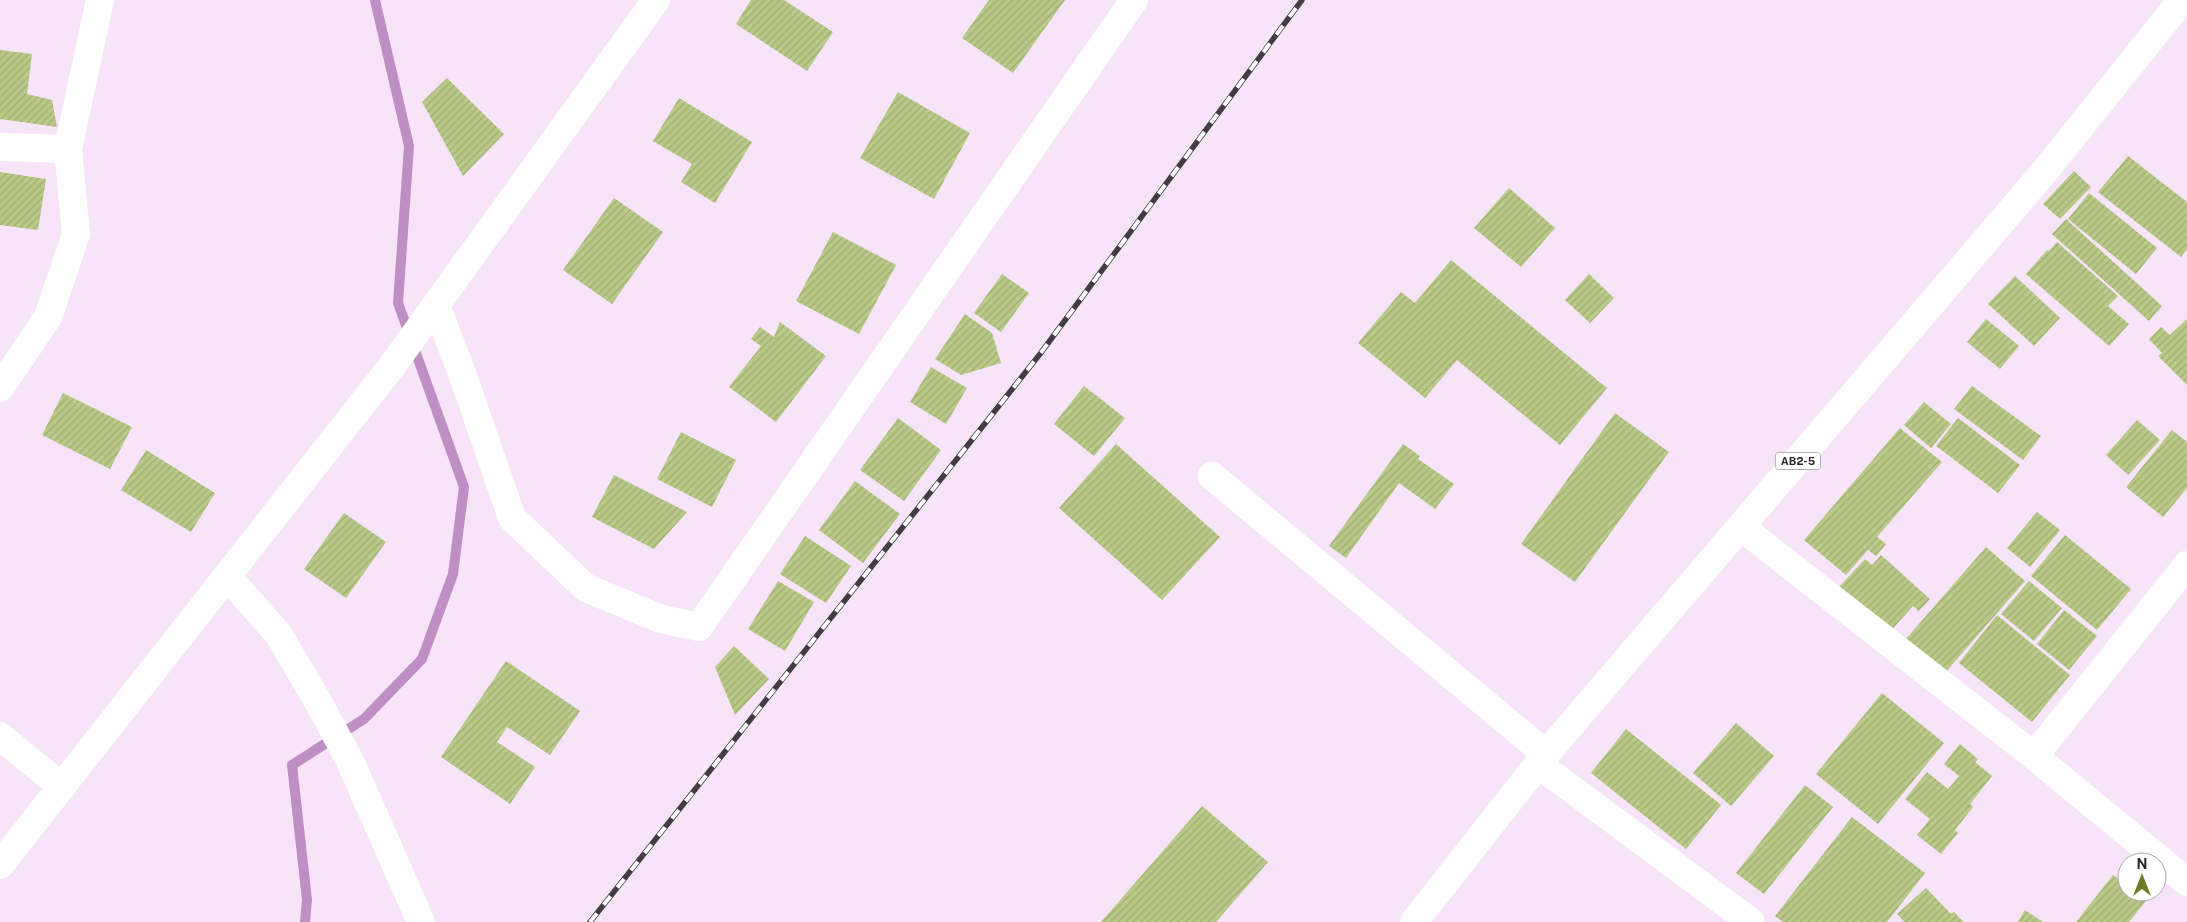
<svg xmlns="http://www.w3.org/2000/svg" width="2187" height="922" font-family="'Public Sans',sans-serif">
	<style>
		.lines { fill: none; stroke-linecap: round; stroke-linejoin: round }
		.stream { stroke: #be8fc2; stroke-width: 10 }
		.building { fill: url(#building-hatch) }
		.minor { stroke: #fff; stroke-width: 28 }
		.primary { stroke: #fff; stroke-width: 28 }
		.rail-casing { stroke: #443c44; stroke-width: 5.5 }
		.rail { stroke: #fff; stroke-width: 4; stroke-dasharray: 11; stroke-linecap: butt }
		.labels { text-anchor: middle; stroke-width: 4.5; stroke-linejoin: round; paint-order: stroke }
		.shield { fill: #fff; stroke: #6a656a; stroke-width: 1 }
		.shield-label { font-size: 11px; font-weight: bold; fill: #2a232a }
	</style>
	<defs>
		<pattern id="building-hatch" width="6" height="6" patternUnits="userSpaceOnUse" patternTransform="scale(1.25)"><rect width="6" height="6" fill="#bac987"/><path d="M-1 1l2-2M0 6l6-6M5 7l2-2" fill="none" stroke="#a0ac75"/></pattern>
	</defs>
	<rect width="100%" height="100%" fill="#f7e4f8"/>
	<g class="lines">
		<path class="stream" d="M 305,922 L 307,900 L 292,765 L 364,719 L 422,659 L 453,574 L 464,487 L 398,303 L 409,146 L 375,0"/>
	</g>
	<path class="building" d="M 751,0 L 784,0 L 833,32 L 807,71 L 736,24 Z
		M 989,0 L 1065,0 L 1013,73 L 962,38 Z
		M 0,50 L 32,54 L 27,94 L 52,100 L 57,127 L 0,119 Z
		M 447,78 L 504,134 L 463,176 L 422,102 Z
		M 898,92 L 970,133 L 934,199 L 860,158 Z
		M 679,98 L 752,142 L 715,203 L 681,182 L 692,164 L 653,141 Z
		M 2128,156 L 2187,202 L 2187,249 L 2181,257 L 2098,192 Z
		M 2074,171 L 2091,187 L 2060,219 L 2043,204 Z
		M 0,172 L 46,179 L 38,230 L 0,225 Z
		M 1509,188 L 1555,228 L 1521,267 L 1474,228 Z
		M 2089,193 L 2157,248 L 2136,274 L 2068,219 Z
		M 614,198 L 663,232 L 612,304 L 563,270 Z
		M 2066,219 L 2162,306 L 2149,321 L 2052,234 Z
		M 833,232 L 896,265 L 859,334 L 796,301 Z
		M 2057,242 L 2118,296 L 2108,306 L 2129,324 L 2109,346 L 2026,274 L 2047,250 L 2049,251 Z
		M 1451,260 L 1607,388 L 1560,445 L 1457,360 L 1425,398 L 1358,343 L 1401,292 L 1415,303 Z
		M 1002,274 L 1029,293 L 1001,332 L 974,313 Z
		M 1589,274 L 1614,298 L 1590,323 L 1565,300 Z
		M 2015,276 L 2060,318 L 2034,346 L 1988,304 Z
		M 965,314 L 992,333 L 1001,363 L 961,375 L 935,359 Z
		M 1986,319 L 2019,346 L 2000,369 L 1967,342 Z
		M 2187,319 L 2187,385 L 2158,356 L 2162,353 L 2149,339 L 2161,327 L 2170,335 Z
		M 780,322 L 826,356 L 776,422 L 729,387 L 761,346 L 751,339 L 760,327 L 774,337 Z
		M 931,367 L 967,388 L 946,424 L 910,402 Z
		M 1084,386 L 1125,418 L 1094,456 L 1054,424 Z
		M 1972,386 L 2041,436 L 2023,460 L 1954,409 Z
		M 63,393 L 132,427 L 110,469 L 42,435 Z
		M 1924,402 L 1951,424 L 1931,448 L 1904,425 Z
		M 1615,413 L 1669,452 L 1575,582 L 1521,544 Z
		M 898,418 L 941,450 L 904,501 L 860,470 Z
		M 1958,418 L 2020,465 L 1998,493 L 1936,446 Z
		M 2137,420 L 2160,440 L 2128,475 L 2106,455 Z
		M 1900,428 L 1942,462 L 1877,537 L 1886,544 L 1876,556 L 1868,550 L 1846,575 L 1804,540 Z
		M 2172,430 L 2187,442 L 2187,488 L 2163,517 L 2126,487 Z
		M 681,432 L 736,460 L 712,507 L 657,479 Z
		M 1116,444 L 1220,537 L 1162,600 L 1059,508 Z
		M 1403,444 L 1420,456 L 1418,459 L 1454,484 L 1435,509 L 1399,483 L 1346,558 L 1329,546 Z
		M 146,450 L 215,493 L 191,532 L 121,490 Z
		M 614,475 L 687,512 L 654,549 L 592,517 Z
		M 855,481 L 900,514 L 863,563 L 819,530 Z
		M 2037,512 L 2060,530 L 2030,567 L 2007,548 Z
		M 344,513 L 386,542 L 346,598 L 304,569 Z
		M 2065,535 L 2131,589 L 2097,630 L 2031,576 Z
		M 805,536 L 851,566 L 826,603 L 780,574 Z
		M 1986,547 L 2025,581 L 1944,674 L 1905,640 Z
		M 1881,555 L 1930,599 L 1919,611 L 1913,606 L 1889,633 L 1839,587 L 1865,559 L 1872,565 Z
		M 778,581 L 814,602 L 785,651 L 748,629 Z
		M 2029,581 L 2062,608 L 2034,641 L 2001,614 Z
		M 2064,610 L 2097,636 L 2069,670 L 2037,644 Z
		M 1997,615 L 2070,675 L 2032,722 L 1959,663 Z
		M 734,646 L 769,679 L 735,715 L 715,667 Z
		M 506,661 L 580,711 L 550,755 L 507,727 L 497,742 L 535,767 L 510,804 L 441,757 Z
		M 1882,693 L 1944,743 L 1878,824 L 1816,774 Z
		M 1736,723 L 1774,756 L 1731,806 L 1693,773 Z
		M 1626,729 L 1721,805 L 1686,849 L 1591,773 Z
		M 1960,744 L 1978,759 L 1975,762 L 1992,776 L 1970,804 L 1973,807 L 1955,830 L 1958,833 L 1941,854 L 1917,835 L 1930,819 L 1905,799 L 1927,772 L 1948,789 L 1959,776 L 1944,764 Z
		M 1805,785 L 1833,807 L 1764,894 L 1736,873 Z
		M 1202,806 L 1268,862 L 1216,922 L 1101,922 Z
		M 1852,817 L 1925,873 L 1887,922 L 1783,922 L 1775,916 Z
		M 2113,875 L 2127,886 L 2127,892 L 2134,892 L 2146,901 L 2129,922 L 2076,922 Z
		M 1926,888 L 1951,914 L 1954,912 L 1964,922 L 1904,922 L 1897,914 Z
		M 2025,910 L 2043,922 L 2018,922 Z"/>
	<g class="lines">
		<path class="minor" d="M 0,147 L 68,149
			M 436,305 L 462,373 L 512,518 L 586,588 L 661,619 L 699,627 L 1134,0
			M 0,388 L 48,317 L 76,234 L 68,149 L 100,0
			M 1212,476 L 1546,754
			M 1741,527 L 2034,756 L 2187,882
			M 227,576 L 279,635 L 321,707 L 350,761 L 421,922
			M 0,736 L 62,787
			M 2034,756 L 2187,565
			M 1538,764 L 1751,922
			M 0,865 L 392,366 L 656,0"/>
		<path class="primary" d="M 1414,922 L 1546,754 L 2045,171 L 2182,0"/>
		<g class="rail-casing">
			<path id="rail" d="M 590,922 L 1040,354 L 1302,0"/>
		</g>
		<use href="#rail" class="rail"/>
	</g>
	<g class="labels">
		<rect class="shield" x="1775.5" y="452.5" width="45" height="17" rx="4"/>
		<g class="shield-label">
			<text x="1798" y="465">AB2-5</text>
		</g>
	</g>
	<g transform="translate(2142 877)"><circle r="24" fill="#ffffff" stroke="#aaa7aa"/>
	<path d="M0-4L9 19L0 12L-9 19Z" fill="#6e7c29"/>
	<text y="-8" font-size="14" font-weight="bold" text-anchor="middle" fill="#2a232a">N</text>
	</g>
</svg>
